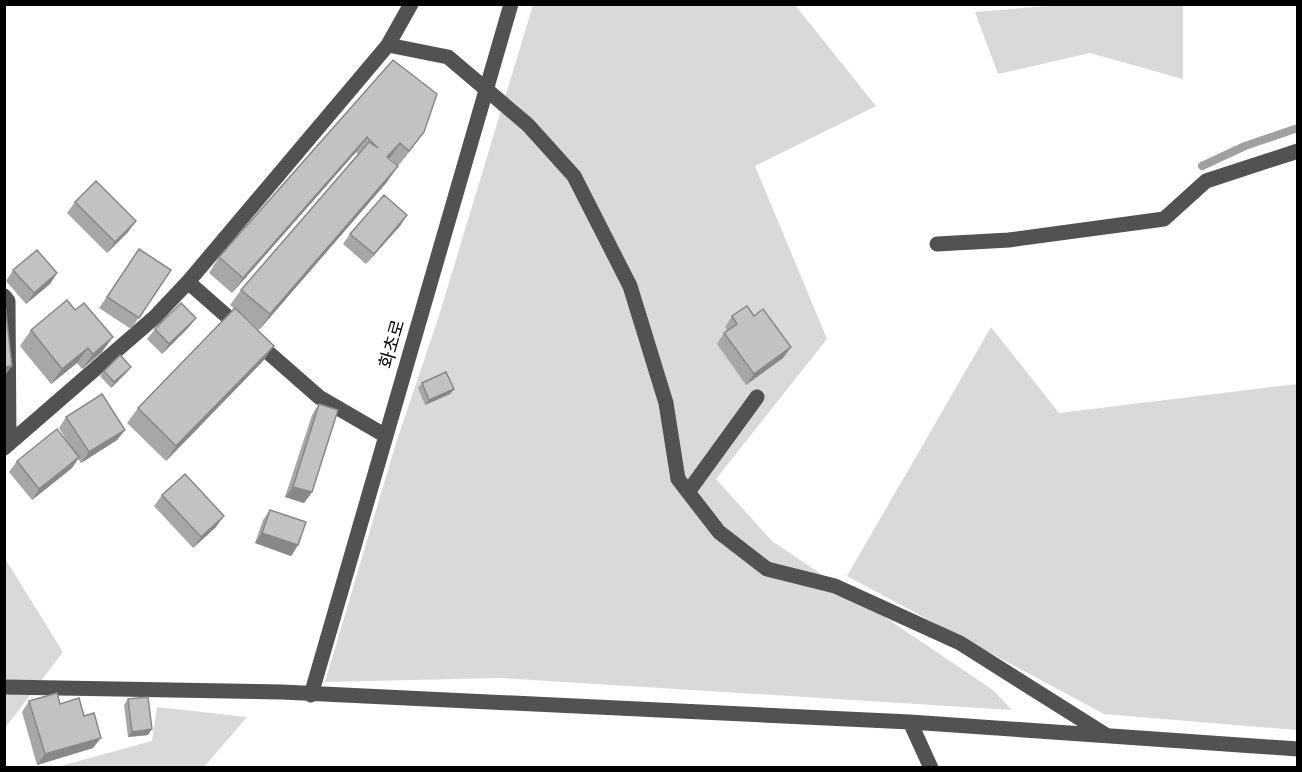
<svg xmlns="http://www.w3.org/2000/svg" width="1302" height="772" font-family="'Open Sans','Noto Sans KR',sans-serif">
	<style>
		.green { fill: #d9d9d9 }
		.lines { fill: none; stroke-linecap: round; stroke-linejoin: round }
		.stream { stroke: #a0a0a0; stroke-width: 8 }
		.minor { stroke: #525252; stroke-width: 15 }
		.wall { fill: #a7a7a7 }
		.shaded-wall { fill: #888 }
		.building { fill: #c2c2c2; stroke: #888; stroke-width: 1.5 }
		.labels { text-anchor: middle; stroke-width: 4.5; stroke-linejoin: round; paint-order: stroke }
		.street-label { font-size: 18px; fill: #000; stroke: #fff }
	</style>
	<rect width="100%" height="100%" fill="#fff"/>
	<path class="green" d="M 1072,4 L 1183,5 L 1183,79 L 1090,53 L 998,74 L 975,12 Z
		M 533,5 L 795,5 L 876,106 L 755,166 L 827,339 L 716,479 L 772,541 L 993,690 L 1012,710 L 502,678 L 325,682 L 396,443 L 438,319 Z
		M 991,327 L 1059,413 L 1297,384 L 1297,730 L 1104,714 L 847,576 Z
		M 4,557 L 63,652 L 5,728 L 4,728 Z
		M 157,707 L 247,717 L 204,767 L 57,767 L 152,741 Z"/>
	<g class="lines">
		<path class="stream" d="M 1202,166 L 1245,146 L 1298,128"/>
		<path class="minor" d="M 388,45 L 448,57 L 528,125 L 574,176 L 630,286 L 666,403 L 678,479 L 719,532 L 767,569 L 835,586 L 960,643 L 1106,735
			M 937,244 L 1009,240 L 1164,219 L 1206,181 L 1298,151
			M 188,282 L 319,397 L 386,436
			M 4,296 L 8,301 L 9,444
			M 4,448 L 155,317 L 188,282 L 388,45 L 411,4
			M 688,492 L 757,397
			M 4,687 L 282,692 L 910,722 L 1298,749
			M 311,695 L 511,4
			M 910,722 L 931,768"/>
	</g>
	<path class="wall" d="M 393,60 L 424,132 L 398,166 L 390,158 L 389,159 L 387,182 L 259,330 L 241,314 L 263,361 L 166,461 L 127,423 L 138,408 L 235,309 L 230,305 L 241,290 L 358,154 L 356,152 L 232,293 L 209,273 L 219,257 Z
		M 75,202 L 136,221 L 128,232 L 107,253 L 67,213 Z
		M 407,215 L 400,226 L 366,264 L 343,244 L 350,234 Z
		M 139,249 L 171,270 L 131,329 L 99,308 Z
		M 13,270 L 57,273 L 50,284 L 26,304 L 6,281 Z
		M 75,310 L 102,352 L 82,369 L 77,363 L 51,384 L 20,346 L 31,330 Z
		M 732,316 L 754,316 L 791,347 L 783,358 L 746,385 L 717,344 L 724,333 L 727,331 L 725,327 Z
		M 196,318 L 188,328 L 162,354 L 147,339 L 155,329 Z
		M 104,371 L 127,372 L 111,388 L 100,376 Z
		M 422,383 L 454,389 L 450,394 L 425,405 L 418,388 Z
		M 319,404 L 312,492 L 304,503 L 285,497 L 312,415 Z
		M 66,417 L 125,430 L 117,440 L 81,463 L 78,459 L 72,468 L 32,500 L 9,472 L 17,461 L 71,447 L 59,428 Z
		M 162,495 L 216,527 L 193,548 L 154,506 Z
		M 270,510 L 298,545 L 291,556 L 255,543 L 263,520 Z
		M 128,699 L 148,735 L 128,737 L 124,705 Z
		M 29,701 L 60,704 L 84,716 L 93,748 L 37,765 L 22,712 Z"/>
	<path class="shaded-wall" d="M 424,132 L 413,147 L 398,166 L 409,151 Z
		M 367,137 L 356,152 L 232,293 L 243,278 Z
		M 400,143 L 390,158 L 376,173 L 387,157 Z
		M 398,166 L 387,182 L 259,330 L 270,314 Z
		M 407,215 L 400,226 L 366,264 L 374,254 Z
		M 136,221 L 128,232 L 107,253 L 115,242 Z
		M 57,273 L 50,284 L 26,304 L 34,293 Z
		M 196,318 L 188,328 L 162,354 L 169,344 Z
		M 113,337 L 102,352 L 82,369 L 93,354 Z
		M 274,346 L 263,361 L 166,461 L 176,446 Z
		M 791,347 L 783,358 L 746,385 L 754,374 Z
		M 88,348 L 77,363 L 51,384 L 62,369 Z
		M 12,366 L 4,377 L 4,367 Z
		M 131,367 L 127,372 L 111,388 L 114,382 Z
		M 454,389 L 450,394 L 425,405 L 429,400 Z
		M 125,430 L 117,440 L 81,463 L 89,452 Z
		M 79,457 L 72,468 L 32,500 L 39,489 Z
		M 293,487 L 312,492 L 304,503 L 285,497 Z
		M 224,516 L 216,527 L 193,548 L 201,537 Z
		M 262,533 L 298,545 L 291,556 L 255,543 Z
		M 152,729 L 148,735 L 128,737 L 132,732 Z
		M 101,738 L 93,748 L 37,765 L 45,754 Z"/>
	<path class="building" d="M 393,60 L 437,94 L 424,132 L 409,151 L 400,143 L 387,157 L 398,166 L 270,314 L 241,290 L 369,142 L 378,148 L 367,137 L 243,278 L 219,257 Z
		M 96,181 L 136,221 L 115,242 L 75,202 Z
		M 384,195 L 407,215 L 374,254 L 350,234 Z
		M 139,249 L 171,270 L 139,318 L 107,297 Z
		M 37,250 L 57,273 L 34,293 L 13,270 Z
		M 4,295 L 12,366 L 4,367 Z
		M 67,300 L 75,310 L 84,303 L 113,337 L 93,354 L 88,348 L 62,369 L 31,330 Z
		M 181,303 L 196,318 L 169,344 L 155,329 Z
		M 747,306 L 754,316 L 763,309 L 791,347 L 754,374 L 724,333 L 737,324 L 732,316 Z
		M 235,308 L 274,346 L 176,446 L 138,408 Z
		M 120,355 L 131,367 L 114,382 L 104,371 Z
		M 446,372 L 454,389 L 429,400 L 422,383 Z
		M 102,394 L 125,430 L 89,452 L 66,417 Z
		M 319,404 L 338,410 L 312,492 L 293,487 Z
		M 57,429 L 79,457 L 39,489 L 17,461 Z
		M 185,474 L 224,516 L 201,537 L 162,495 Z
		M 270,510 L 306,522 L 298,545 L 262,533 Z
		M 57,693 L 60,704 L 79,698 L 84,716 L 94,713 L 101,738 L 45,754 L 29,701 Z
		M 148,697 L 152,729 L 132,732 L 128,699 Z"/>
	<g class="labels">
		<g class="street-label">
			<text transform="translate(392 344) rotate(-74)" y="6">화초로</text>
		</g>
	</g>
	<rect width="1302" height="772" fill="none" stroke="#000000" stroke-width="12"/>
</svg>
